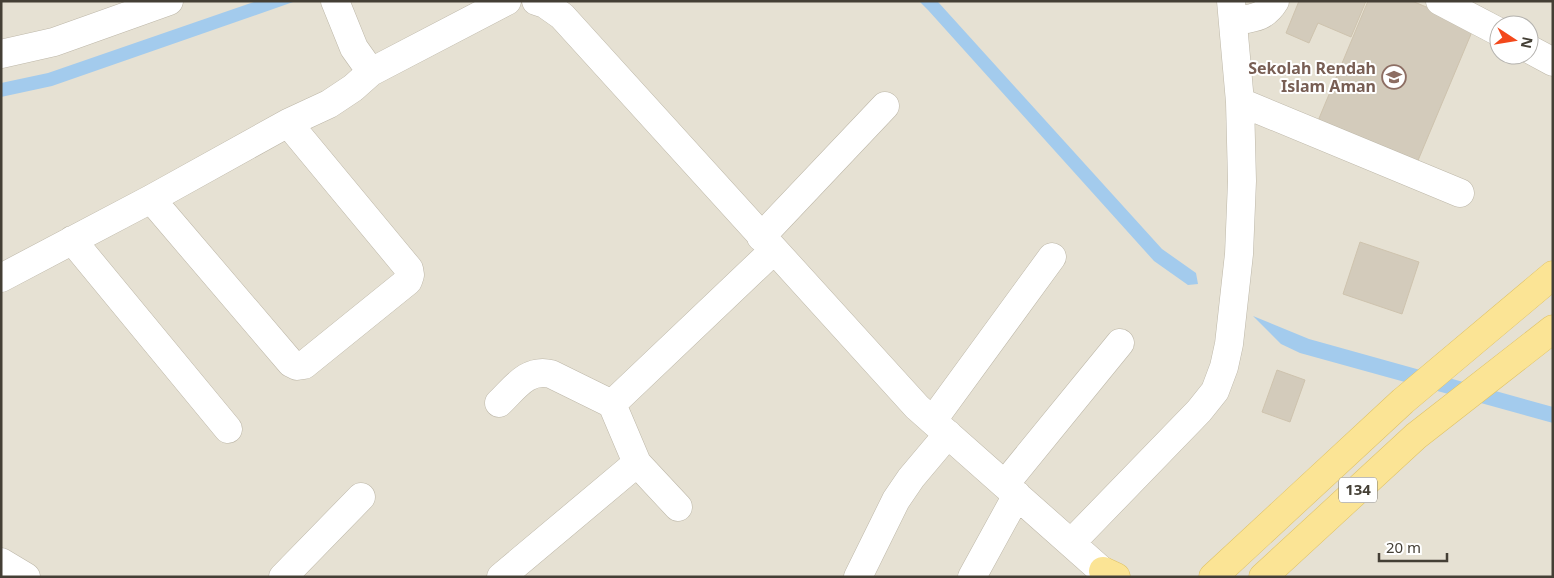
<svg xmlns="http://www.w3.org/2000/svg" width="1554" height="578" font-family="'Noto Sans',sans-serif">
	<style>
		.residential { fill: #e6e1d3; fill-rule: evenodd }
		.water { fill: #a3cbed }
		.building { fill: #d3cbbb; stroke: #cec3ae }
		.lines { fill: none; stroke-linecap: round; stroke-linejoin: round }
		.minor-casing { stroke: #bdb7a8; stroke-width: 29 }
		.major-casing { stroke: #dfc266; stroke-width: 29 }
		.minor { stroke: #fff; stroke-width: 28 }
		.major { stroke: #fbe495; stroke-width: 28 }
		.labels { text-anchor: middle; stroke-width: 4; stroke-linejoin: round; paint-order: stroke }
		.shield { fill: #fff; stroke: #7c7972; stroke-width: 1 }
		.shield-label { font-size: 15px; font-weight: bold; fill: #443f35 }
		.education-label { font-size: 16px; font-weight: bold; fill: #785e54; stroke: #fff; text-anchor: end }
	</style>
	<rect width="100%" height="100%" fill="#f2efe5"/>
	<path class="residential" d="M 1,1 L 1553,1 L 1553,577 L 1,577 ZM 1499,25 L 1529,25 L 1529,55 L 1499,55 Z"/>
	<path class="water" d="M 257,1 L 296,1 L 52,86 L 1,97 L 1,83 L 48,73 Z
		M 919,1 L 937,1 L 939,3 L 1162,249 L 1196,273 L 1198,284 L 1188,285 L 1154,261 L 928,10 Z
		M 1253,316 L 1309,339 L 1553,407 L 1553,423 L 1300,353 L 1281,344 Z"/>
	<path class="building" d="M 1299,1 L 1366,1 L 1351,37 L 1318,23 L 1309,43 L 1286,33 Z
		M 1368,1 L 1412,1 L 1474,27 L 1414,170 L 1315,128 Z
		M 1360,242 L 1419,262 L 1402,314 L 1343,294 Z
		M 1277,370 L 1305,380 L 1290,422 L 1262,412 Z"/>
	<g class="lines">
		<g class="minor-casing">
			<path id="minor" d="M 335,1 L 354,48 L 371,72
				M 536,1 L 545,4 L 562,16 L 917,407 L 1109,577
				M 1440,1 L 1499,32
				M 1233,21 C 1252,18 1264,19 1275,1
				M 1529,49 L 1553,62
				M 1,54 L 54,42 L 169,1
				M 1240,102 L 1460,193
				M 151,199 L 291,363 L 297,366 L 304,365 L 408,281 L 410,275 L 409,269 L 288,123
				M 761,237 L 885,106
				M 72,240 L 228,429
				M 1,278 L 151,199 L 288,123 L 329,104 L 353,88 L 371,72 L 507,1
				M 499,403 C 515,388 527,368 551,374 L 612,404
				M 933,420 L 1052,257
				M 637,463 L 678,507
				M 1005,484 L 1120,343
				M 1071,543 L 1199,411 L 1215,391 L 1224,367 L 1229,344 L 1239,254 L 1242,181 L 1240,102 L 1231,1
				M 1,562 L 26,577
				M 283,577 L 361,497
				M 501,577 L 637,463 L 612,404 L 774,250
				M 858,577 L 896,500 L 911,478 L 948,434
				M 972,577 L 1017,495"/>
		</g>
		<g class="major-casing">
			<path id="major" d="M 1103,571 L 1116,577
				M 1213,577 L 1403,401 L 1553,275
				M 1263,577 L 1416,436 L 1553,329"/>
		</g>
		<use href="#minor" class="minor"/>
		<use href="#major" class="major"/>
	</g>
	<defs>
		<g id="school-ring" transform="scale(1.25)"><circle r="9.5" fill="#fff" stroke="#8d6e63" stroke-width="1.5"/><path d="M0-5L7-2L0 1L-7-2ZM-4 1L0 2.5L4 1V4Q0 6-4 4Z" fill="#8d6e63"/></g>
	</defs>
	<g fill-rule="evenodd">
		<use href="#school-ring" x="1394" y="77"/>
	</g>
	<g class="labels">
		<rect class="shield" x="1339" y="477.5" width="38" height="25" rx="4"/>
		<g class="shield-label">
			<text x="1358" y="495">134</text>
		</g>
		<g class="education-label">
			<text x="1376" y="74">Sekolah Rendah<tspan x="1376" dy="18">Islam Aman</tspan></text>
		</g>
	</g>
	<rect width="1554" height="578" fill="none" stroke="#443f35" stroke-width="5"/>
	<g transform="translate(1514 40) rotate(102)"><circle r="24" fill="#ffffff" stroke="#b4b2ae"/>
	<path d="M0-4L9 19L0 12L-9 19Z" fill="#f3481b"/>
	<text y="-8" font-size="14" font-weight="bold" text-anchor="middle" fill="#443f35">N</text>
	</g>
	<path d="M1379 553v8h68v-8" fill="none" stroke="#443f35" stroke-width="2.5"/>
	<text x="1386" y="553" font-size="15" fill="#443f35" stroke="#ffffff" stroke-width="4" paint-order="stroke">20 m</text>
</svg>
